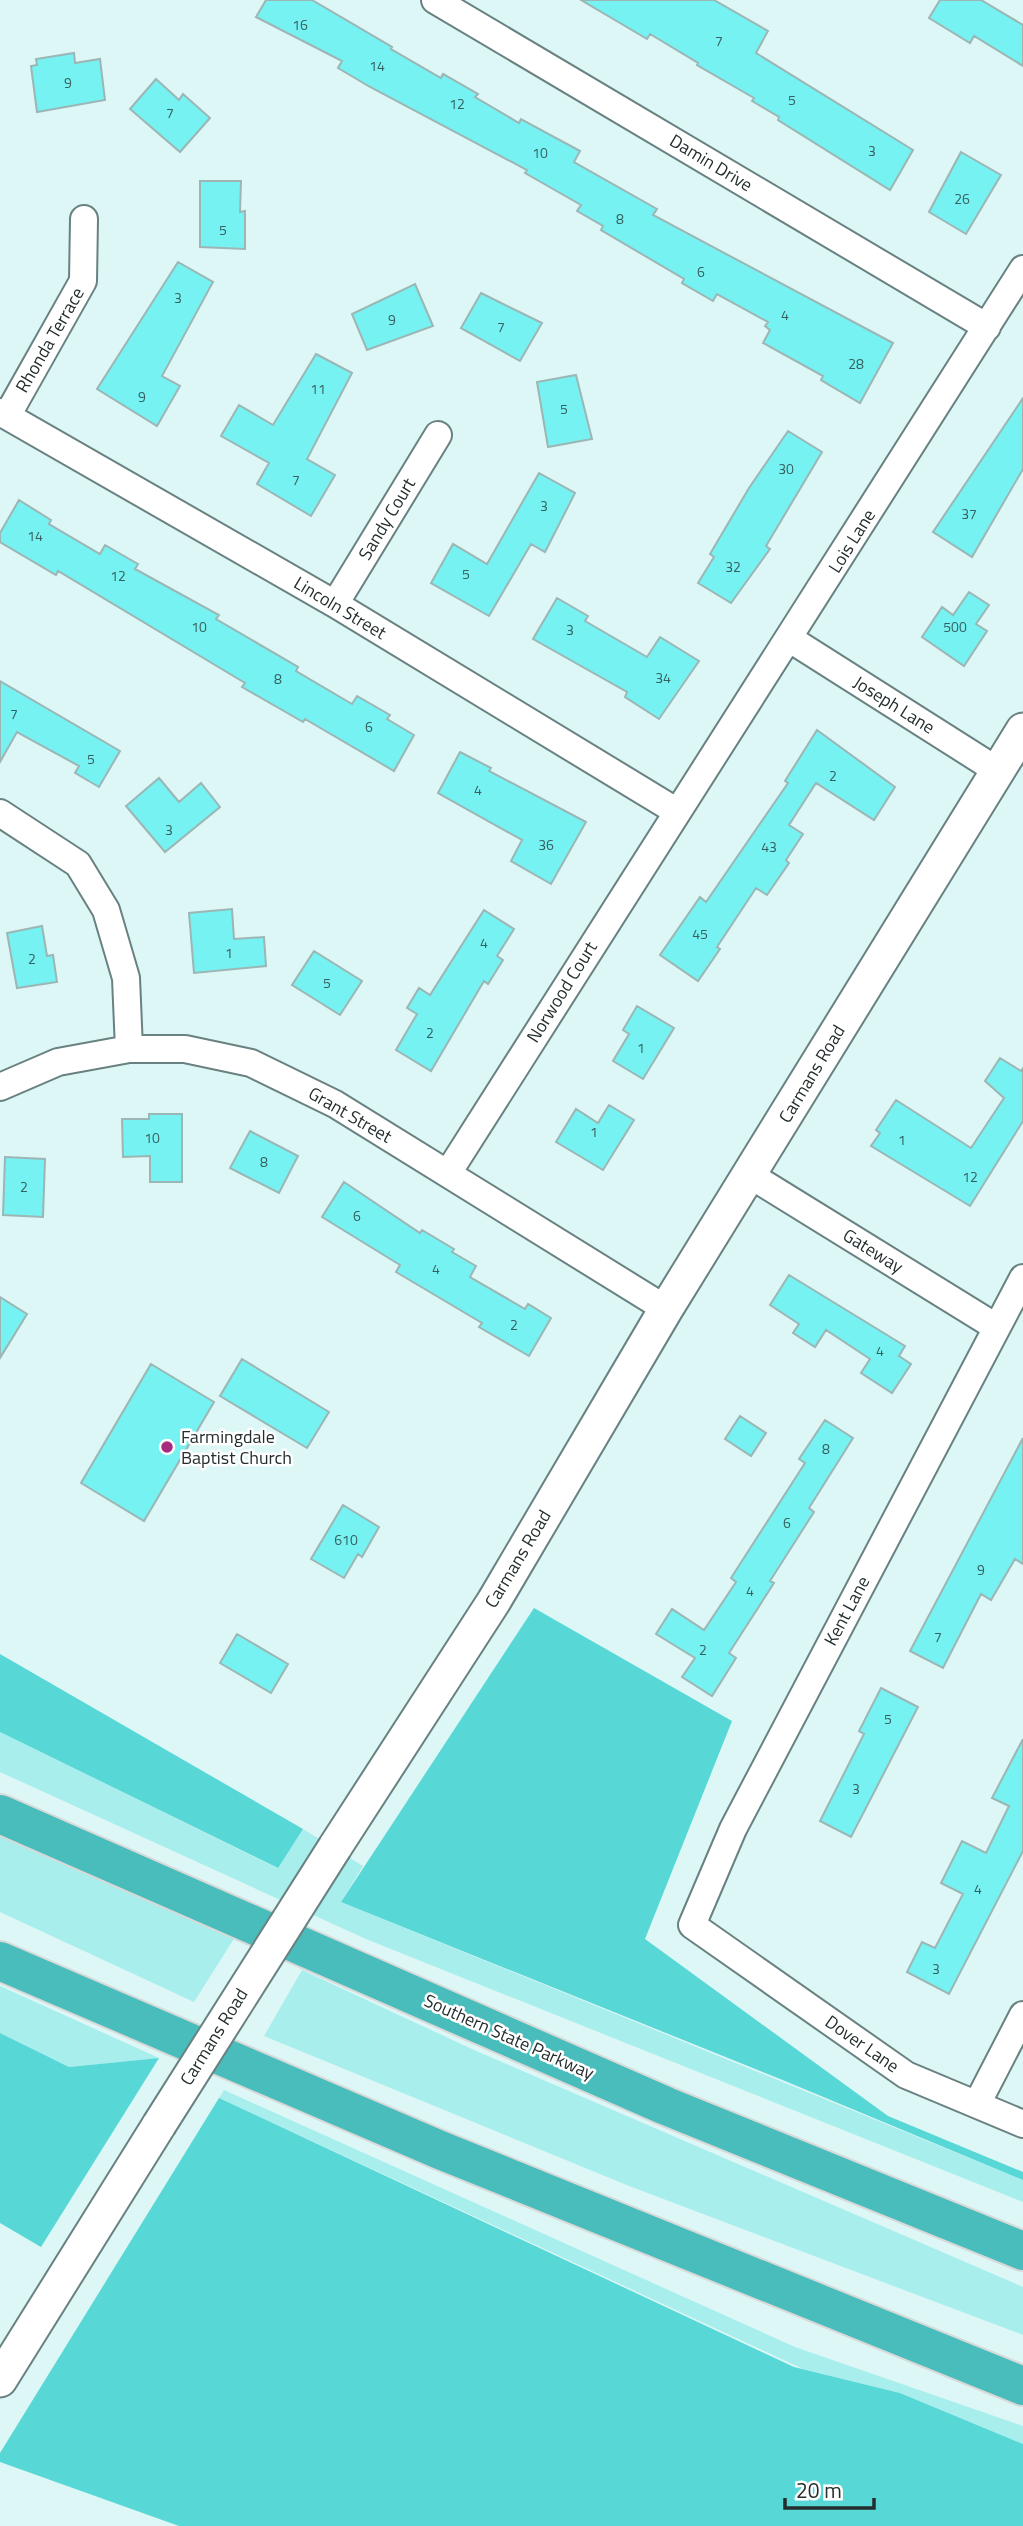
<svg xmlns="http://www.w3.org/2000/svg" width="1023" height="2526" font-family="'Titillium Web',sans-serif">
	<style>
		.green { fill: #a8eeed }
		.forest { fill: #57d7d6 }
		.building { fill: #75f2f1; stroke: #9cb6b5; stroke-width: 2 }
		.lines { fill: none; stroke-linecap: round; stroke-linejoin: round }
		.minor-casing { stroke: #698181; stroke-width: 30 }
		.tertiary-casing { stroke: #698181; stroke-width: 37 }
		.motorway-casing { stroke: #d8d9d9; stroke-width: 42 }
		.minor { stroke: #fff; stroke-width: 26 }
		.tertiary { stroke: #fff; stroke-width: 33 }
		.motorway { stroke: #48bdbc; stroke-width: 38 }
		.tertiary-bridge-casing { stroke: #698181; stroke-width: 37; stroke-linecap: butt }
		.tertiary-bridge { stroke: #fff; stroke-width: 33 }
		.poi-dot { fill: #a62a7d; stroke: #fff; stroke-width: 2.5 }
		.labels { text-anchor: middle; stroke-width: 5; stroke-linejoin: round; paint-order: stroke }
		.number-label { font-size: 14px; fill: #385f5f }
		.street-label { font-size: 18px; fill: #242e2e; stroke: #fff }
		.poi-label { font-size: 18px; fill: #242e2e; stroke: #fff; text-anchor: start }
	</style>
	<rect width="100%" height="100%" fill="#dcf7f6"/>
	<path class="green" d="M 0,1732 L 277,1868 L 303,1829 L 363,1866 L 341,1902 L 1023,2180 L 1023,2202 L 366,1939 L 0,1772 Z
		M 0,1834 L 235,1937 L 194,2002 L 0,1912 Z
		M 302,1970 L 474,2050 L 1023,2287 L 1023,2335 L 629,2186 L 264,2036 Z
		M 0,1986 L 159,2058 L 69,2067 L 0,2033 Z
		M 224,2090 L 795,2347 L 1023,2426 L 1023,2444 L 900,2393 L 803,2369 L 219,2098 Z"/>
	<path class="forest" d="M 534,1608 L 732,1721 L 645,1939 L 888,2116 L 1023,2172 L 1023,2180 L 785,2081 L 341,1902 Z
		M 0,1654 L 303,1829 L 278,1868 L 0,1732 Z
		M 0,2033 L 69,2067 L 159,2058 L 41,2247 L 0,2223 Z
		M 219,2098 L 794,2367 L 900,2393 L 1023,2444 L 1023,2526 L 179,2526 L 0,2462 L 0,2453 Z"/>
	<path class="building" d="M 266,0 L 312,0 L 392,47 L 391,49 L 441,78 L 443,74 L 478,94 L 475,97 L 519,123 L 521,119 L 580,151 L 574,162 L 657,209 L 653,215 L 893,343 L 860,403 L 821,380 L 823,376 L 763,343 L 770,330 L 765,326 L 768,322 L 717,294 L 713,301 L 682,283 L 684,279 L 601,230 L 603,226 L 577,211 L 581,205 L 525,173 L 527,170 L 370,87 L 338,68 L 342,61 L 256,17 Z
		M 581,0 L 714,0 L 768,31 L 756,53 L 913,150 L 890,190 L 778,120 L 779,117 L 752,101 L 754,98 L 697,65 L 698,63 L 650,34 L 647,39 Z
		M 940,0 L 981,0 L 1023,25 L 1023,66 L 974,36 L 970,43 L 929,18 Z
		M 74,53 L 75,63 L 100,59 L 105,100 L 37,112 L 31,66 L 37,65 L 36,59 Z
		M 156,79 L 179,100 L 183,94 L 210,118 L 180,152 L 130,109 Z
		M 961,152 L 1001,175 L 966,234 L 929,212 Z
		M 200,181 L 241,181 L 240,212 L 245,211 L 245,249 L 200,247 Z
		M 178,262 L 213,282 L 162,376 L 180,386 L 157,426 L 97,389 Z
		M 415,284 L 433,326 L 367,350 L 352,314 Z
		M 481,293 L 542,323 L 520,361 L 461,328 Z
		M 316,354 L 352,373 L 307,459 L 335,475 L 311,516 L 257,484 L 269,463 L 221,436 L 239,405 L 273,425 Z
		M 576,375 L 592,439 L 548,447 L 537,382 Z
		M 1023,398 L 1023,469 L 972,557 L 933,532 Z
		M 788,431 L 822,452 L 766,546 L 770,549 L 731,603 L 698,583 L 714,557 L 710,554 L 749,488 Z
		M 539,473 L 575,493 L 545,552 L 531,544 L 489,616 L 431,583 L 453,544 L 487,564 Z
		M 19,500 L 51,520 L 49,524 L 100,554 L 105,545 L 138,564 L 135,569 L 219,615 L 216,619 L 298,667 L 296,671 L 352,704 L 357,696 L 390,715 L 387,719 L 414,735 L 394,771 L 305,719 L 303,722 L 242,687 L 245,683 L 58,571 L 56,575 L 0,542 L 0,533 Z
		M 969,592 L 989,605 L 976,624 L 987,631 L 964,666 L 922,637 L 942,607 L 953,615 Z
		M 557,598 L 588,616 L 585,621 L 647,657 L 660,637 L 699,661 L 659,719 L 625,697 L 627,692 L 533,639 Z
		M 0,681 L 120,751 L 99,787 L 75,773 L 79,766 L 17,732 L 0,762 Z
		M 817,730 L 895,787 L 874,820 L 816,783 L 789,825 L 803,834 L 786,860 L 789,863 L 767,895 L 756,888 L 717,947 L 720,949 L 698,981 L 660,955 L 700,897 L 706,902 L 788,783 L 785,781 Z
		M 460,752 L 491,768 L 489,771 L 586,822 L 551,884 L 511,861 L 522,840 L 438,793 Z
		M 159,778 L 179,802 L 201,783 L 220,807 L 165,852 L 126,806 Z
		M 232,909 L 234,939 L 264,937 L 266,966 L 194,973 L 189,913 Z
		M 484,910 L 514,929 L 497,956 L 503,960 L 488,984 L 484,981 L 431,1071 L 396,1050 L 417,1014 L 407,1008 L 419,988 L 430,995 Z
		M 42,926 L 47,956 L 53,955 L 57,982 L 17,988 L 7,933 Z
		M 314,951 L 362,981 L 340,1015 L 292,985 Z
		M 637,1006 L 674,1028 L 643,1079 L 613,1061 L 629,1034 L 623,1030 Z
		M 1000,1058 L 1021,1071 L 1023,1068 L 1023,1121 L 970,1206 L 871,1146 L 880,1133 L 876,1130 L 896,1100 L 971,1148 L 1004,1098 L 985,1081 Z
		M 609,1105 L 634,1120 L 603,1170 L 556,1142 L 576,1109 L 598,1123 Z
		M 149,1114 L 182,1114 L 182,1182 L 150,1182 L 150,1156 L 123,1157 L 122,1119 L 149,1119 Z
		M 250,1131 L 298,1156 L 279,1193 L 230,1168 Z
		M 5,1157 L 45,1159 L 43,1217 L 3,1215 Z
		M 344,1182 L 420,1233 L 422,1230 L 454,1249 L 452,1252 L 476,1266 L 470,1277 L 525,1309 L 528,1304 L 551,1318 L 529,1356 L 479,1327 L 482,1323 L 396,1272 L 400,1265 L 322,1217 Z
		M 789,1275 L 905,1346 L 899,1356 L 911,1364 L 892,1393 L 861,1373 L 870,1359 L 826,1330 L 815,1347 L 793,1333 L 799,1324 L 770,1305 Z
		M 0,1297 L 27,1314 L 0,1358 Z
		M 242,1359 L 329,1412 L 307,1448 L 220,1396 Z
		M 151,1364 L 214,1402 L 144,1521 L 81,1483 Z
		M 740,1416 L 766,1433 L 751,1456 L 725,1439 Z
		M 825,1420 L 853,1438 L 809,1508 L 814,1512 L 770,1581 L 774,1583 L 729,1653 L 736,1658 L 712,1696 L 682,1677 L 695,1658 L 656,1634 L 672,1609 L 704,1630 L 736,1582 L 731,1578 L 805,1463 L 799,1459 Z
		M 1023,1438 L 1023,1564 L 1015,1559 L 991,1600 L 981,1594 L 943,1668 L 910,1651 Z
		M 343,1505 L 379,1527 L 362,1557 L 358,1554 L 344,1578 L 311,1559 Z
		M 237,1634 L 288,1664 L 271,1693 L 220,1663 Z
		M 881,1688 L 918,1707 L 851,1837 L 820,1821 L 864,1734 L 859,1731 Z
		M 1023,1739 L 1023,1851 L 949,1994 L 907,1972 L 922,1942 L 935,1948 L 963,1894 L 941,1883 L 962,1841 L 986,1853 L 1009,1806 L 992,1798 Z"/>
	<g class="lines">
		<g class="minor-casing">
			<path id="minor" d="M 435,0 L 987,327
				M 0,412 L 335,604 L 676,811
				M 7,416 L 83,281 L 84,219
				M 335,604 L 438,435
				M 790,639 L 998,771
				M 0,813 L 78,864 L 106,910 L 126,978 L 129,1049
				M 0,1087 L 58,1062 L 129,1049 L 185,1049 L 251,1063 L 335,1104 L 666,1309
				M 448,1173 L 1023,269
				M 750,1175 L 996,1327
				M 1023,1278 L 733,1829 L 692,1925 L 906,2075 L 1023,2124
				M 977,2104 L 1023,2015"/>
		</g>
		<g class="tertiary-casing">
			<path id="tertiary" d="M 335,1847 L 494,1601 L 666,1309 L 1023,730
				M 0,2380 L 159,2125"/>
		</g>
		<g class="motorway-casing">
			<path id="motorway" d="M 0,1814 L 666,2106 L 1023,2251
				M 0,1961 L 440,2150 L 1023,2386"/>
		</g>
		<use href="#minor" class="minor"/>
		<use href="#tertiary" class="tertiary"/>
		<use href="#motorway" class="motorway"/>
		<g class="tertiary-bridge-casing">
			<path id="tertiary-bridge" d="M 159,2125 L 335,1847"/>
		</g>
		<use href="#tertiary-bridge" class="tertiary-bridge"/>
	</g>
	<circle class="poi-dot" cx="167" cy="1447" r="7"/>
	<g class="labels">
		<g class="number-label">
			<text x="300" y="30">16</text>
			<text x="719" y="46">7</text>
			<text x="377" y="71">14</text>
			<text x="68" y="88">9</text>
			<text x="792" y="105">5</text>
			<text x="457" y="109">12</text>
			<text x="170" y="118">7</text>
			<text x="872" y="156">3</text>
			<text x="540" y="158">10</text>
			<text x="962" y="204">26</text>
			<text x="620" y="224">8</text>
			<text x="223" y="235">5</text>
			<text x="701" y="277">6</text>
			<text x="178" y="303">3</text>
			<text x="785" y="320">4</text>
			<text x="392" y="325">9</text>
			<text x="501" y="332">7</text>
			<text x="856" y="369">28</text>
			<text x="318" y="394">11</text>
			<text x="142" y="402">9</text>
			<text x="564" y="414">5</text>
			<text x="786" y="474">30</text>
			<text x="296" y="485">7</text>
			<text x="544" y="511">3</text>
			<text x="969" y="519">37</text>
			<text x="35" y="541">14</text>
			<text x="733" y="572">32</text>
			<text x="466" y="579">5</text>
			<text x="118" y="581">12</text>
			<text x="199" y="632">10</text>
			<text x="955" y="632">500</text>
			<text x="570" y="635">3</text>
			<text x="663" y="683">34</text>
			<text x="278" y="684">8</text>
			<text x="14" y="719">7</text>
			<text x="369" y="732">6</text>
			<text x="91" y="764">5</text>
			<text x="833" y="781">2</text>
			<text x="478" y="795">4</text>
			<text x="169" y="835">3</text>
			<text x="546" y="850">36</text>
			<text x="769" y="852">43</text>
			<text x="700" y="939">45</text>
			<text x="484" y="948">4</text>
			<text x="229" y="958">1</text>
			<text x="32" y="964">2</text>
			<text x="327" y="988">5</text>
			<text x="430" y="1038">2</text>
			<text x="641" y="1053">1</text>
			<text x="594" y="1137">1</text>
			<text x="152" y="1143">10</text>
			<text x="902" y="1145">1</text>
			<text x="264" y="1167">8</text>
			<text x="970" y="1182">12</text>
			<text x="24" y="1192">2</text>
			<text x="357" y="1221">6</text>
			<text x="436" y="1274">4</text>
			<text x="514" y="1330">2</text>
			<text x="880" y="1356">4</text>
			<text x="826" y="1454">8</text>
			<text x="787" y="1528">6</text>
			<text x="346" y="1545">610</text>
			<text x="981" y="1575">9</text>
			<text x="750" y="1596">4</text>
			<text x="938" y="1642">7</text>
			<text x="703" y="1655">2</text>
			<text x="888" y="1724">5</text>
			<text x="856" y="1794">3</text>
			<text x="978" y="1894">4</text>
			<text x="936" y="1974">3</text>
		</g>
		<g class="street-label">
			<text transform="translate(711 163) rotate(31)" y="6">Damin Drive</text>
			<text transform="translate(50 340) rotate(-60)" y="6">Rhonda Terrace</text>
			<text transform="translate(387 519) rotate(-59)" y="6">Sandy Court</text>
			<text transform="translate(852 541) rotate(-58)" y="6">Lois Lane</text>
			<text transform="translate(340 608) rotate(31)" y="6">Lincoln Street</text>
			<text transform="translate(894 705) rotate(32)" y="6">Joseph Lane</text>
			<text transform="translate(562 992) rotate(-58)" y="6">Norwood Court</text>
			<text transform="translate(812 1074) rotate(-59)" y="6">Carmans Road</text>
			<text transform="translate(350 1115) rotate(30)" y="6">Grant Street</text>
			<text transform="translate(873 1251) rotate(32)" y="6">Gateway</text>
			<text transform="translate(518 1559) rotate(-59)" y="6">Carmans Road</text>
			<text transform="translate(847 1611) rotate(-62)" y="6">Kent Lane</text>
			<text transform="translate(214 2037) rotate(-58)" y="6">Carmans Road</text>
			<text transform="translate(509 2037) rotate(24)" y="6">Southern State Parkway</text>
			<text transform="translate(862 2044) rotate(35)" y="6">Dover Lane</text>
		</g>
		<g class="poi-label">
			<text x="181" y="1443">Farmingdale<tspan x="181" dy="21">Baptist Church</tspan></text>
		</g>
	</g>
	<path d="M785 2498v10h89v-10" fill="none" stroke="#242e2e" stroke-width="3.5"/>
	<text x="796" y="2498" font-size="21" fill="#242e2e" stroke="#ffffff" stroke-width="5" paint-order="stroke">20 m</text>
</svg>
